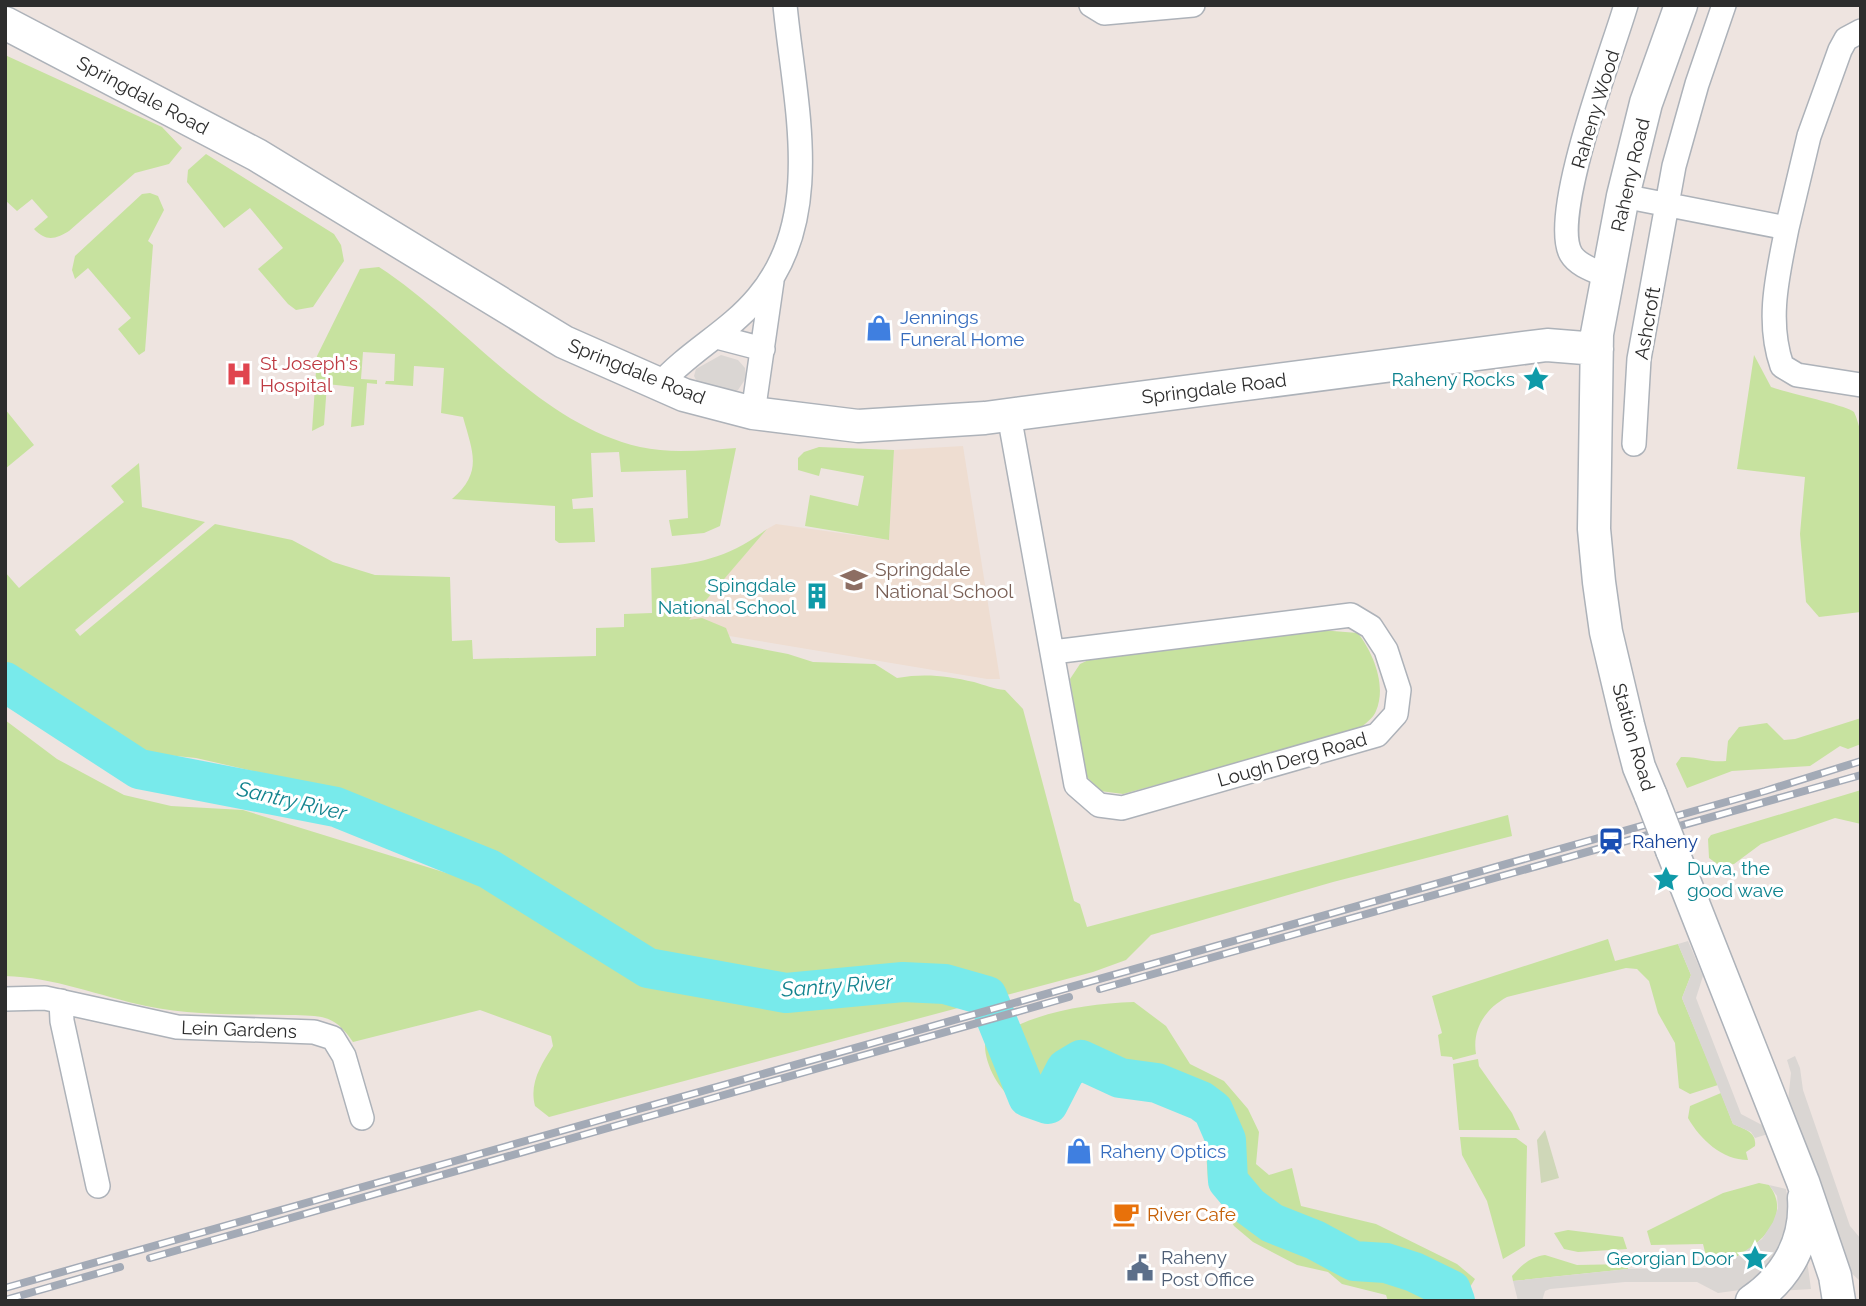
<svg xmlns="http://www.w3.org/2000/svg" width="1866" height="1306" font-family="Raleway,sans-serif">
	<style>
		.education { fill: #eeddd1 }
		.green { fill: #c7e29f }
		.cemetery { fill: #cfd7b8 }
		.plaza { fill: #dad6d3 }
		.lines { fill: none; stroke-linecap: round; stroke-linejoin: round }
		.river { stroke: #78eaeb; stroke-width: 40 }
		.street-casing { stroke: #adb2b9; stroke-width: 26 }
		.secondary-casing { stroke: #adb2b9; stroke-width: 35 }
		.street { stroke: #fff; stroke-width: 23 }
		.secondary { stroke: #fff; stroke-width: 32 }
		.rail-casing { stroke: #a3aab6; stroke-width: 8 }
		.rail { stroke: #fff; stroke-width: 5; stroke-dasharray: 16; stroke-linecap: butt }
		.secondary-bridge-casing { stroke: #adb2b9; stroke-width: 35; stroke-linecap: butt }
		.secondary-bridge { stroke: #fff; stroke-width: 32 }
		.labels { text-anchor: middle; stroke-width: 6; stroke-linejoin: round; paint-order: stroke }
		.street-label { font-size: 19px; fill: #2d2d2d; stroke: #fff }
		.shop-label { font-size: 19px; fill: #366cbe; stroke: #fff; text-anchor: start }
		.health-label { font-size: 19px; fill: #be3a42; stroke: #fff; text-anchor: start }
		.culture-label { font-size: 19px; fill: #0d838f; stroke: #fff; text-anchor: end }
		.education-label { font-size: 19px; fill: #785e54; stroke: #fff; text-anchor: start }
		.transit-label { font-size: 19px; fill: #164399; stroke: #fff; text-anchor: start }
		.food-label { font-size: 19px; fill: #c56008; stroke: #fff; text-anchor: start }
		.service-label { font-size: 19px; fill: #4e5e75; stroke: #fff; text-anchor: start }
		.water-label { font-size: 21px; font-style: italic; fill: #12838e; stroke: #fff }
	</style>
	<rect width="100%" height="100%" fill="#eee4e0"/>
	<path class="education" d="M 963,446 L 1000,679 L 987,679 L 681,628 L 767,529 L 776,524 L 889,540 L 894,450 Z"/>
	<path class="green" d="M 5,55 L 162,127 L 182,148 L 169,164 L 135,173 L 69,231 C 56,239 46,242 34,229 L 48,217 L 32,199 L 17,211 L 5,200 Z
		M 206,154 L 334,234 L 341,245 L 344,261 L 313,307 L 296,310 L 288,304 L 258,269 L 283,248 L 250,208 L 224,228 L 187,182 L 188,170 Z
		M 150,193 L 158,196 L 164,210 L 148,241 L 153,245 L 145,351 L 139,355 L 118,329 L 131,318 L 88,268 L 75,279 L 72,270 L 75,256 L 142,194 Z
		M 379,267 C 464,322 538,424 640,447 C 671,454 705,450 736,448 L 720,526 L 704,533 L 672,536 L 669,520 L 688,518 L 686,470 L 621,472 L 619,452 L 591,453 L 593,497 L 572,499 L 573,509 L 593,508 L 595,542 L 559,543 L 555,540 L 555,506 L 452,499 C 483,472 473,453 463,417 L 441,413 L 444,368 L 414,366 L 413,386 L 385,384 L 386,381 L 394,381 L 395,354 L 363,352 L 361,379 L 377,380 L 377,384 L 367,383 L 364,425 L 351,427 L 354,387 L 327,384 L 324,425 L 312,431 L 317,356 L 360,269 Z
		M 1754,355 L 1771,387 C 1784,392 1849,406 1854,412 C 1857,418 1859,427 1861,433 L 1861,612 L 1819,617 L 1806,602 L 1800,534 L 1805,477 L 1737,469 Z
		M 5,409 L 34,445 L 5,469 Z
		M 819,447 L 894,450 L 889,540 L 805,526 L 810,495 L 858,506 L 864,476 L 821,468 L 819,476 L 798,470 L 798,458 L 804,452 Z
		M 139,463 L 142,507 L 205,522 L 75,630 L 80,636 L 215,524 L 292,540 L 333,562 L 375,575 L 450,577 L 452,641 L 472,640 L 473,659 L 596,656 L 596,628 L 624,627 L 624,614 L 652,613 L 651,568 C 700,563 726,559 767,529 L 689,620 L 702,618 L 726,628 L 732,643 L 788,654 L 813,662 L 875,664 L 897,678 C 925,673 947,676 974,682 C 985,685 993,689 1005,690 L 1023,709 L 1074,901 L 1080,904 L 1087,927 L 1508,815 L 1512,836 L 1333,882 L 1151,935 L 1126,960 L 1093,972 L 549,1117 L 535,1106 C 529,1083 541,1065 553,1046 L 551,1036 L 480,1010 L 353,1042 C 334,1014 322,1016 290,1015 C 242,1014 193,1016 146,1006 C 99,996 54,977 5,976 L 5,720 L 57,759 L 124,795 L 171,806 L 243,810 L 453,875 L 478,849 L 413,827 L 345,792 L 196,758 L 156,754 L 125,746 L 5,700 L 5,572 L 19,588 L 124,502 L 111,486 Z
		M 1320,630 L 1358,633 C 1373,653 1387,685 1376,711 C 1374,718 1363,725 1358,730 L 1123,794 L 1100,791 L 1085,775 L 1070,679 L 1080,664 L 1095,657 Z
		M 1861,718 L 1861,744 L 1848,749 L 1840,746 L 1810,766 L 1732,771 L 1687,788 L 1676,764 L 1681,757 C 1698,756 1710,763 1726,761 L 1728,741 L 1739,727 L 1767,723 L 1784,740 L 1795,739 Z
		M 1861,790 L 1861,824 L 1835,818 L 1761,844 L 1734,864 L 1720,866 L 1709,858 L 1708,839 L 1711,835 Z
		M 1608,939 L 1615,961 L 1678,944 L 1691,975 L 1682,998 L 1718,1085 L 1690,1094 L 1679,1088 L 1675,1043 L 1658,1013 L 1649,981 L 1637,969 L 1626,968 L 1507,997 C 1485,1009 1472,1029 1476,1054 L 1453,1060 L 1452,1057 L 1441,1056 L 1438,1035 L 1442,1033 L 1432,996 Z
		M 1134,1002 L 1166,1026 L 1190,1064 L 1224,1081 L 1248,1109 L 1259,1132 L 1256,1164 L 1269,1175 L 1292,1168 L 1301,1206 L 1376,1224 L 1457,1264 L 1475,1279 L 1465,1295 L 1447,1301 L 1388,1301 L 1386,1295 L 1342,1284 L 1328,1272 L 1297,1265 L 1253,1242 L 1234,1226 L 1208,1181 L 1205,1135 L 1174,1084 C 1149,1079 1127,1074 1105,1062 L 1079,1068 C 1068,1080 1063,1104 1045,1108 C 1013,1116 984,1071 985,1044 C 1028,1013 1082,1004 1134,1002 Z
		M 1478,1059 L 1479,1066 L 1512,1113 L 1520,1130 L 1459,1130 L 1453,1064 Z
		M 1721,1093 L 1733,1124 C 1744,1129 1757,1132 1755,1146 L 1746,1152 L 1748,1160 C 1722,1160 1700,1139 1688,1118 L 1690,1106 Z
		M 1460,1137 L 1516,1138 L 1527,1146 L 1525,1246 L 1503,1259 L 1487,1201 L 1462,1155 Z
		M 1759,1183 L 1769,1185 C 1798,1223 1743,1259 1709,1268 L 1703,1244 L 1651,1245 L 1647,1231 L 1723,1193 Z
		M 1568,1230 L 1623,1237 L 1627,1249 L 1578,1252 L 1564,1249 L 1554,1233 Z
		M 1545,1255 L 1577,1265 L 1628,1264 L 1628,1269 L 1513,1281 L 1512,1276 C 1522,1265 1530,1257 1545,1255 Z"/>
	<path class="cemetery" d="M 1545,1130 L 1559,1178 L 1541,1183 L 1537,1140 Z"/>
	<path class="plaza" d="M 721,355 L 738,360 L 745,368 L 746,378 L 738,390 L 731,393 L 697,382 L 694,376 L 696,369 Z
		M 1688,941 L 1703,976 L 1696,998 L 1741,1114 L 1762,1125 L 1768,1134 L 1755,1138 L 1751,1132 L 1733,1124 L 1682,998 L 1691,975 L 1678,944 Z
		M 1795,1056 L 1800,1068 L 1803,1090 L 1850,1226 L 1861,1239 L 1861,1282 L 1846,1268 L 1824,1191 L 1788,1101 L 1791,1073 L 1787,1060 Z
		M 1769,1185 L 1786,1189 L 1792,1221 L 1792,1239 L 1755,1288 L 1718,1293 L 1697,1282 L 1625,1282 L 1550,1289 L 1545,1291 L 1542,1301 L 1518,1301 L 1513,1281 L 1628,1269 L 1709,1268 L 1731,1261 L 1762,1239 L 1773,1222 L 1778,1208 L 1777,1196 Z
		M 1806,1253 L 1811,1289 L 1778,1291 Z"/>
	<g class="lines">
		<path class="river" d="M 5,682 L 139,769 L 336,807 L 489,869 L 648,968 L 786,993 L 903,982 L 945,984 L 987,996 L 1028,1097 L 1048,1104 L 1066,1069 L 1081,1060 L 1120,1078 L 1157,1083 L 1201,1101 L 1213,1110 L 1226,1140 L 1228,1181 L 1249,1206 L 1272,1223 L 1315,1240 L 1354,1261 L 1386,1263 L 1414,1272 L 1451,1290 L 1455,1301"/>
		<g class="street-casing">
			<path id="street" d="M 1091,5 L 1104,13 L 1193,5
				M 1623,196 L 1787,228 C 1778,274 1766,320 1782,366 L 1797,375 L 1861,385
				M 1787,228 L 1809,136 L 1840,50 L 1846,39 L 1861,31
				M 1607,276 C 1596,271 1578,266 1571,254 C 1549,216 1613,50 1626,5
				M 717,337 L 763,349
				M 659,385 C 689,351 729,332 758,297 C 826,217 794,100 785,5
				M 753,413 L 772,281
				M 1009,415 L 1076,785 L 1099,805 L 1122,808 L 1377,735 L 1396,714 L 1399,690 L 1386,650 L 1371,627 L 1351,615 L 1053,652
				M 1634,444 L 1639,359 L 1674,166 L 1697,84 L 1724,5
				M 5,999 L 45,998 L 177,1027 L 314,1032 L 333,1038 L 344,1056 L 362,1118
				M 61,1001 L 62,1021 L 98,1186"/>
		</g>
		<g class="secondary-casing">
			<path id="secondary" d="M 5,23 L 257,155 L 564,342 L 684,395 L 753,413 L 858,426 L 985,418 L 1547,345 L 1597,349
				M 1651,796 L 1639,767 L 1628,725 L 1606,632 L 1599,582 L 1594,529 L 1597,334 L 1623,196 L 1646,103 L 1681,5
				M 1672,850 L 1803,1182 L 1835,1276 L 1839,1301
				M 1752,1301 C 1787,1277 1807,1241 1804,1198"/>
		</g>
		<use href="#street" class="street"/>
		<use href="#secondary" class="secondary"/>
		<g class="rail-casing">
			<path id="rail" d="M 1100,989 L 1861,775
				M 150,1258 L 1069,997
				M 5,1288 L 1765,791 L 1861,761
				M 5,1300 L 120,1267"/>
		</g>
		<use href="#rail" class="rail"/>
		<g class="secondary-bridge-casing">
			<path id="secondary-bridge" d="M 1651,796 L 1672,850"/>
		</g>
		<use href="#secondary-bridge" class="secondary-bridge"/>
	</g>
	<defs>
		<g id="shop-bare" transform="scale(2.1)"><path d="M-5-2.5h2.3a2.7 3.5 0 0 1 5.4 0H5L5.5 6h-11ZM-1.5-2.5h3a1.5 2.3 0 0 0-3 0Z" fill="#3f7fe0" stroke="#fff" stroke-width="2.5" paint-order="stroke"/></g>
		<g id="hospital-bare" transform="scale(2.1)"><path d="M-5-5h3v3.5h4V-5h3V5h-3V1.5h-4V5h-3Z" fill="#e0444e" stroke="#fff" stroke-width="2.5" paint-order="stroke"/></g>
		<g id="sight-bare" transform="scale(2.1)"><path d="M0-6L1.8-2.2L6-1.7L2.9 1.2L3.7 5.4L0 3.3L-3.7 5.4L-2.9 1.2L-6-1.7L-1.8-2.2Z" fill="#0f9aa8" stroke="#fff" stroke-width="2.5" paint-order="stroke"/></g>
		<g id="school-bare" transform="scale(2.1)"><path d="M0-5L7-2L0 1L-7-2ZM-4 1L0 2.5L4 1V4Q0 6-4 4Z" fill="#8d6e63" stroke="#fff" stroke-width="2.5" paint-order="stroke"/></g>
		<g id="building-bare" transform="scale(2.1)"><path d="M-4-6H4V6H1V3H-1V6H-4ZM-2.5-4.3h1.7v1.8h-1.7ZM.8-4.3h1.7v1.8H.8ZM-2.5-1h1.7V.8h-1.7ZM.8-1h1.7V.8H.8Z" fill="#0f9aa8" stroke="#fff" stroke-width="2.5" paint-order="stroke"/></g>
		<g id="station-bare" transform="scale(2.1)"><path d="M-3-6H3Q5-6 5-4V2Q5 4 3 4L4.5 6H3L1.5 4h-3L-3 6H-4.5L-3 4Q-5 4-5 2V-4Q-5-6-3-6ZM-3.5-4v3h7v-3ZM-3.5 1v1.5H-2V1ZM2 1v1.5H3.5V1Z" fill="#1a4fb4" stroke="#fff" stroke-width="2.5" paint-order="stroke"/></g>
		<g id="cafe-bare" transform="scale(2.1)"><path d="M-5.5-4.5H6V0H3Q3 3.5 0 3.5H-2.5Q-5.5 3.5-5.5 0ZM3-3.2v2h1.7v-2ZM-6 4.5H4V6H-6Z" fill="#e8710a" stroke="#fff" stroke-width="2.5" paint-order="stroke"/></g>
		<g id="civic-bare" transform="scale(2.1)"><path d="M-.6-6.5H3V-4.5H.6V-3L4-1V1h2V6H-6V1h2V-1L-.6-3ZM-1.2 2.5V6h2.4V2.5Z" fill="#5c6f8a" stroke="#fff" stroke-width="2.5" paint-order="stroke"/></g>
	</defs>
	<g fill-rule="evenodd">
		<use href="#shop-bare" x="879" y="328"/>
		<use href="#hospital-bare" x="239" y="374"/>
		<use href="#sight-bare" x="1536" y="379"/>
		<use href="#school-bare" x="854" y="580"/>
		<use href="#building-bare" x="817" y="596"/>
		<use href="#station-bare" x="1611" y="841"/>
		<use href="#sight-bare" x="1666" y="879"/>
		<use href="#shop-bare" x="1079" y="1151"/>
		<use href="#cafe-bare" x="1126" y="1214"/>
		<use href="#sight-bare" x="1755" y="1258"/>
		<use href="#civic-bare" x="1140" y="1268"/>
	</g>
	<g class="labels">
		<g class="street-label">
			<text transform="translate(143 95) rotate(28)" y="7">Springdale Road</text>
			<text transform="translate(1595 109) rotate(-73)" y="7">Raheny Wood</text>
			<text transform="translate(1630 175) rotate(-77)" y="7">Raheny Road</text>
			<text transform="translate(1647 323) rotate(-80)" y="7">Ashcroft</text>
			<text transform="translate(637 371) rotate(22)" y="7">Springdale Road</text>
			<text transform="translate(1214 388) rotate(-7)" y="7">Springdale Road</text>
			<text transform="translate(1634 737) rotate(74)" y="7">Station Road</text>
			<text transform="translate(1292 759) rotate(-16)" y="7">Lough Derg Road</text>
			<text transform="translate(239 1029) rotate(2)" y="7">Lein Gardens</text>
		</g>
		<g class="shop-label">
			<text x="900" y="324">Jennings<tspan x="900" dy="22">Funeral Home</tspan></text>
			<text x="1100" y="1158">Raheny Optics</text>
		</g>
		<g class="health-label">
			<text x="260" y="370">St Joseph's<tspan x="260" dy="22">Hospital</tspan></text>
		</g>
		<g class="culture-label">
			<text x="1515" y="386">Raheny Rocks</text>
			<text x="796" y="592">Spingdale<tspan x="796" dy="22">National School</tspan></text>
			<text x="1687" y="875" text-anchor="start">Duva, the<tspan x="1687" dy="22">good wave</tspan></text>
			<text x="1734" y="1265">Georgian Door</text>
		</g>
		<g class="education-label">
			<text x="875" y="576">Springdale<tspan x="875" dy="22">National School</tspan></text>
		</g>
		<g class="transit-label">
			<text x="1632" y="848">Raheny</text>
		</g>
		<g class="food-label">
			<text x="1147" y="1221">River Cafe</text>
		</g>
		<g class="service-label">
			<text x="1161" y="1264">Raheny<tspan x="1161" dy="22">Post Office</tspan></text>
		</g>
		<g class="water-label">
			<text transform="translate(292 801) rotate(13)" y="7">Santry River</text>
			<text transform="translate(837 986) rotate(-4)" y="7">Santry River</text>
		</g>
	</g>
	<rect width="1866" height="1306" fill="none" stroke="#2d2d2d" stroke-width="14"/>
</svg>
